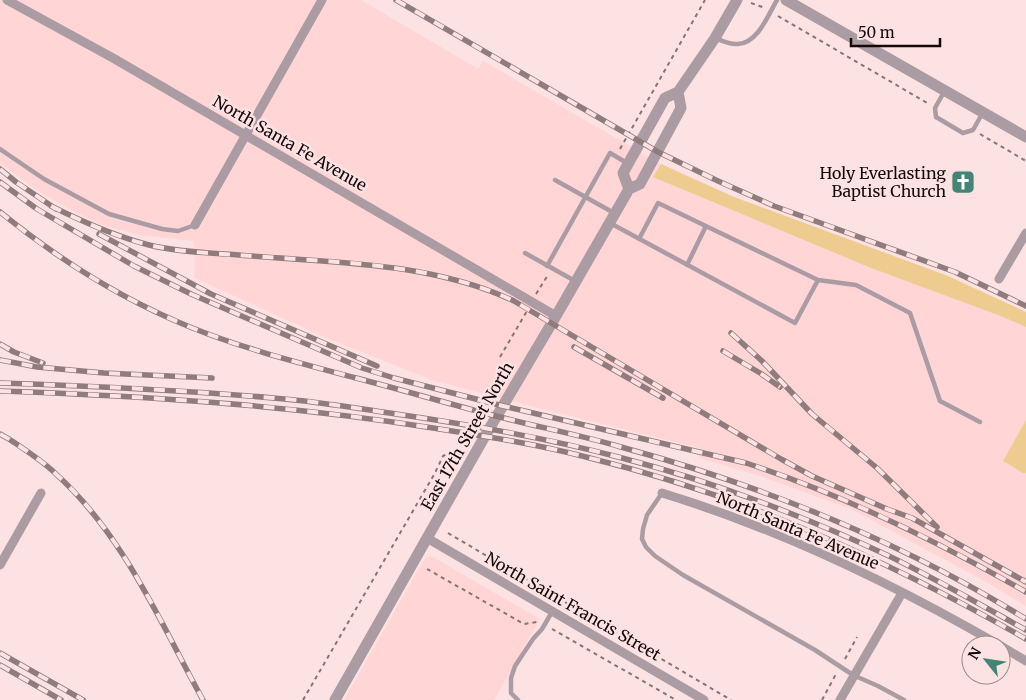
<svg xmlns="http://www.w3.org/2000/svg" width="1026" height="700" font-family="Merriweather,serif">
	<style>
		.built { fill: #ffd5d5 }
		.green { fill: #eecb8f }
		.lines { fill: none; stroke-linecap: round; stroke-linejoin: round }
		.path { stroke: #887474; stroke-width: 2; stroke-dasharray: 4 4; stroke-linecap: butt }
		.service { stroke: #ab9ba3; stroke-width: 4.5 }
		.minor { stroke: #ab9ba3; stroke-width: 9 }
		.tertiary { stroke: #ab9ba3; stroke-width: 11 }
		.rail-casing { stroke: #907c7c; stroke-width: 5.5 }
		.rail { stroke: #fce2e2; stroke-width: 4; stroke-dasharray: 11; stroke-linecap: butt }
		.labels { text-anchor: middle; stroke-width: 5; stroke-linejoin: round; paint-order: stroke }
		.street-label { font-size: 16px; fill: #160809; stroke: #fce2e2 }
		.poi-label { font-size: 16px; fill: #160809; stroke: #fce2e2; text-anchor: end }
	</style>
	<rect width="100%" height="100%" fill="#fce2e2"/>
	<path class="built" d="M 0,0 L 361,0 L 478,69 L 483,61 L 661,164 L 653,177 L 871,268 L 998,315 L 1026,327 L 1026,420 L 1003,461 L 1023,473 L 1026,473 L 1026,606 L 979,578 L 851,509 L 760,476 L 699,458 L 700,448 L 518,403 L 432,380 L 324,337 L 195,278 L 194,241 L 141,235 L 105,226 L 73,211 L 35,189 L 0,163 Z
		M 431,556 L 540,619 L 494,700 L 344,700 L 425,558 Z"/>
	<path class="green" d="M 661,164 L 734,197 L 948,276 L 1026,312 L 1026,327 L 998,315 L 871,268 L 653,177 Z
		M 1026,420 L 1026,473 L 1023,473 L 1003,461 Z"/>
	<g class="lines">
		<path class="path" d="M 751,3 L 765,8
			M 778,16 L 929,104
			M 980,134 L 1026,161
			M 620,149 L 705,0
			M 536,294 L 548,275
			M 500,357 L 527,311
			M 448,533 L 731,700
			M 427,569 L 524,624 L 537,622
			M 552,629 L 676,700
			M 845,659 L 857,637
			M 303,700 L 435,473 L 443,456 L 457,449
			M 822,700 L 836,674"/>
		<path class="service" d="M 715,38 C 722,41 730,45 738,44 C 758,43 768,15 777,0
			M 944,92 L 935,108 L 936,117 L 963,133 L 973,130 L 982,114
			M 0,149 L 44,179 L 109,214 L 162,229 L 178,231 L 195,225
			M 555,180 L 614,213
			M 610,223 L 795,323 L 818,280 L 658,203 L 639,239
			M 525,253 L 575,281
			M 687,265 L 706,226
			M 547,266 L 610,153 L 627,163
			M 818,280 L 856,285 L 910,313 L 940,401 L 980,422
			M 662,493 L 647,515 L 643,529 L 642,539 L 646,547 L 655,556 L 683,575 L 815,650 L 853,675 L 878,686 L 904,700
			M 518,700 L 511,693 L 511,678 L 515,666 L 533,639 L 542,629 L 552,612"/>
		<path class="minor" d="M 7,0 L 113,58 L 556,316
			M 195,225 L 322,0
			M 999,279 L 1026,233
			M 662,493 C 780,529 892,583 999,645
			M 427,538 L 704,700
			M 0,565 L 41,493
			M 1001,646 L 1026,661
			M 840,700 L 902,593"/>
		<path class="tertiary" d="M 786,0 L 1026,137
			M 629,189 L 623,173 L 665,98 L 678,92 L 715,38 L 737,0
			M 335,700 L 485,436 L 556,316 L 629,189 L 640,184 L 681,108 L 678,92"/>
		<g class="rail-casing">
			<path id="rail" d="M 396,0 L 658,152 L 718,181 L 774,206 L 955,272 L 1026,306
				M 0,169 L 16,182 L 56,209
				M 0,182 L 37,209 L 134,266 L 191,294 L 362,368 L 394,378 L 503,406 L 746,463 C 844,495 937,541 1026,592
				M 51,206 C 83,222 115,236 149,245 C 178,252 210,253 239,255 C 331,263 429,261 514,301 L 781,459 L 812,476 L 887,509 L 912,518 L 1026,582
				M 0,212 C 58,259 121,299 190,327 C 244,349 300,363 356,378 C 403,390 449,404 496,416 C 538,427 580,435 621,447 C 764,486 900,541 1026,619
				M 99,234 L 211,294 L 377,366
				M 731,333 L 762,361 L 812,414 L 877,468 L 937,527
				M 0,344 L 14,352 L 43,363
				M 574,347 L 663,398
				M 723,351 L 760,373 L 780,387
				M 0,360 L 37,367 L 104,373 L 212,378
				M 0,383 C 91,386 183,390 273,398 C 314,401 355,408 396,414 C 472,425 548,438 622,458 C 714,482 804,516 889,556 C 936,579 981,605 1026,630
				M 0,391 C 145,396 289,405 433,428 C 484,436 536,444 586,457 C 744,496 885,558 1026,639
				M 0,434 L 9,439 C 25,450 43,461 57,475 C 124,536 160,622 203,700
				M 0,653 L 83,700
				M 0,665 L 61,700"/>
		</g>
		<use href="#rail" class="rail"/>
	</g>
	<defs>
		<g id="church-square" transform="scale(1.25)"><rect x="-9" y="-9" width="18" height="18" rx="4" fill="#448474" stroke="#fce2e2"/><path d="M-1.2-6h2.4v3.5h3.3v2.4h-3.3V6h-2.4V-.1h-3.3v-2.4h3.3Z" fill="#fff"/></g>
	</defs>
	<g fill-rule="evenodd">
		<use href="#church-square" x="963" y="182"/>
	</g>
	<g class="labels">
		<g class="street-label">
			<text transform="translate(290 143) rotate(30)" y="6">North Santa Fe Avenue</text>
			<text transform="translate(467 436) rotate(-60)" y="6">East 17th Street North</text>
			<text transform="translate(798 530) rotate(23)" y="6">North Santa Fe Avenue</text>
			<text transform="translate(573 606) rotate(30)" y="6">North Saint Francis Street</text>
		</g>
		<g class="poi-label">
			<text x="946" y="179">Holy Everlasting<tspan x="946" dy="18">Baptist Church</tspan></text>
		</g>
	</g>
	<g transform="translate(986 660) rotate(300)"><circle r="24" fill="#fce2e2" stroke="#a08b8b"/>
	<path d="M0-4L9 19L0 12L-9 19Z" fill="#448474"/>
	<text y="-8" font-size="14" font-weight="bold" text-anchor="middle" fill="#160809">N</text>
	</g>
	<path d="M851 38v8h89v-8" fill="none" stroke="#160809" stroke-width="2.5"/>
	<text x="858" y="38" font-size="15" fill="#160809" stroke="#fce2e2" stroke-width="4" paint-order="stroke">50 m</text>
</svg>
